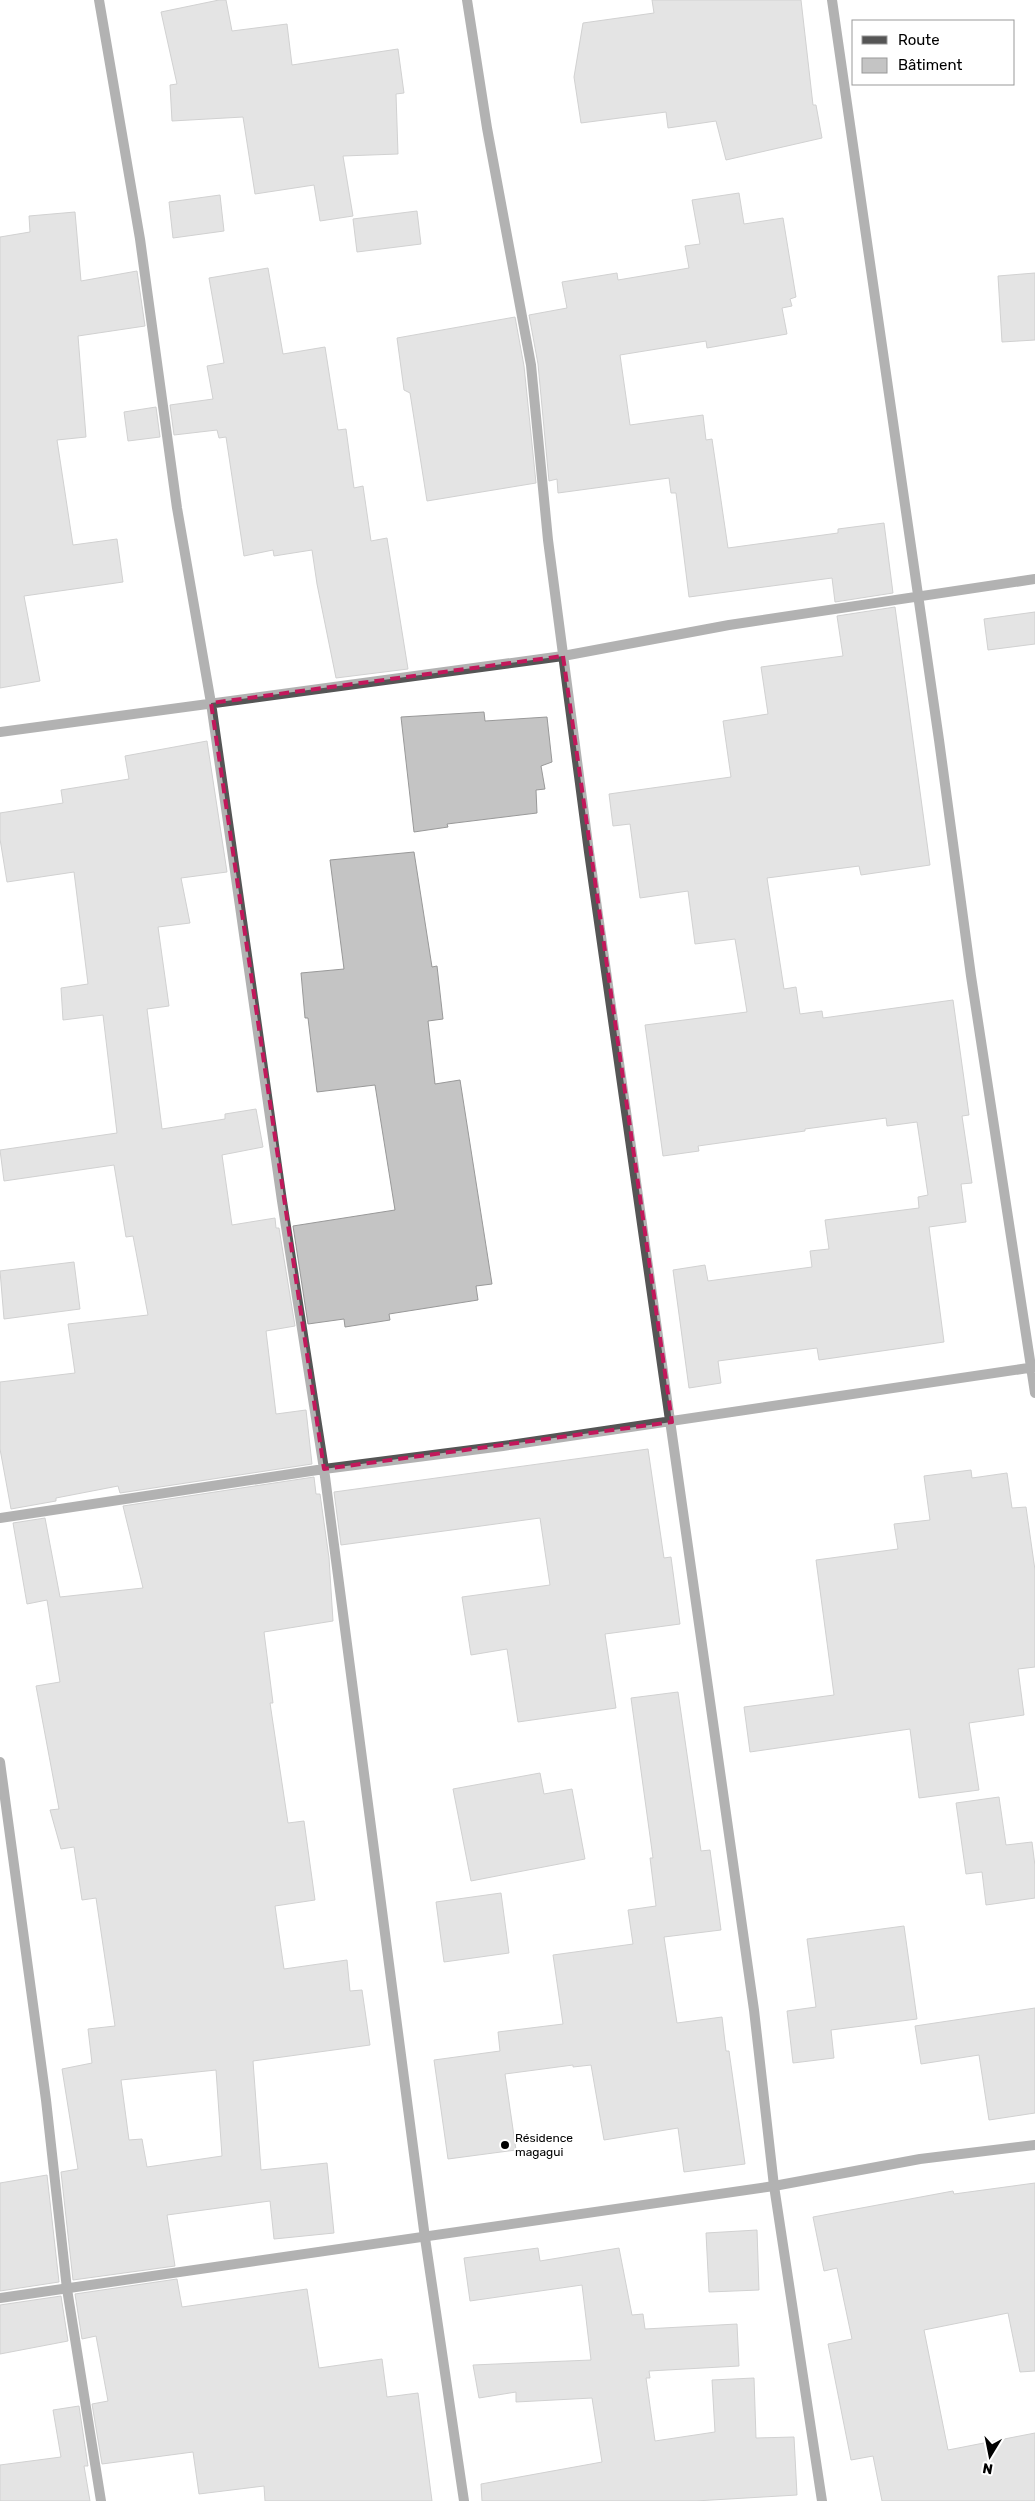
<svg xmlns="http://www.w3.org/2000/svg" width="1035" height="2501" font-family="Rubik,sans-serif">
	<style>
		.building { fill: #c4c4c4; stroke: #999; fill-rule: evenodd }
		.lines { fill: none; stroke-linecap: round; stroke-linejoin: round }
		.minor { stroke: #555; stroke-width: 10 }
		.tertiary { stroke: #555; stroke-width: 10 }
		.marked { fill: none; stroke: #c2185b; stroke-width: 4; stroke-dasharray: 10 6; stroke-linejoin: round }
		.poi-dot { fill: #000; stroke: #fff; stroke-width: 2 }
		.labels { text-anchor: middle; stroke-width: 4; stroke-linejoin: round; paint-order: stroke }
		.poi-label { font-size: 12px; fill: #000; stroke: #fff; text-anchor: start }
	</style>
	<rect width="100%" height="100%" fill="#fff"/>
	<path class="building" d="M 219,0 L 226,0 L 232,31 L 287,24 L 292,65 L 398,49 L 404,93 L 396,94 L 398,154 L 343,156 L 353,216 L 320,221 L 314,185 L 255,194 L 243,117 L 172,121 L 170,85 L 177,84 L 161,12 Z
		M 652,0 L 801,0 L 813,105 L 816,105 L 822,138 L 726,160 L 716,121 L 668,128 L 666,112 L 581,123 L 574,77 L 583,23 L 654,13 Z
		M 739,193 L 744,224 L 783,218 L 796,297 L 790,299 L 792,306 L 782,308 L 787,334 L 707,348 L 706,341 L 620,355 L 630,425 L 703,415 L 706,440 L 712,439 L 728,548 L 838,533 L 838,529 L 884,523 L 893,593 L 835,602 L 832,578 L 689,597 L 676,493 L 671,493 L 669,478 L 558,493 L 557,479 L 549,481 L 538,364 L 529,315 L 567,308 L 562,282 L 617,273 L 618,280 L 689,268 L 685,246 L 700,244 L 692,200 Z
		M 220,195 L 224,231 L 173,238 L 169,202 Z
		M 417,211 L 421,244 L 357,252 L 353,219 Z
		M 75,212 L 81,281 L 137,271 L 145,326 L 78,336 L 86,437 L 57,440 L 73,545 L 117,539 L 123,582 L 24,596 L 40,681 L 0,688 L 0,237 L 30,232 L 29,216 Z
		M 268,268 L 283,354 L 325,347 L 338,430 L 346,429 L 354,488 L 363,486 L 371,541 L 387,538 L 408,669 L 336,678 L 317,584 L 312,550 L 274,556 L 273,550 L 244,556 L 226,437 L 219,438 L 217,430 L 174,435 L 170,405 L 213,399 L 207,366 L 224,363 L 209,278 Z
		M 1035,273 L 1035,340 L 1002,342 L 998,276 Z
		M 515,317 L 524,366 L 536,483 L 427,501 L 410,393 L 404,390 L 397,338 Z
		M 156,407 L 160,437 L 128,441 L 124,412 Z
		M 895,607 L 930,865 L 861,875 L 859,866 L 767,878 L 784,989 L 796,987 L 800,1014 L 822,1011 L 823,1018 L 953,1000 L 969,1115 L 962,1116 L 972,1183 L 961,1184 L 966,1222 L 929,1227 L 944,1342 L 819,1360 L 817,1348 L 718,1361 L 721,1383 L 689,1388 L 673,1270 L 705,1265 L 708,1281 L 812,1267 L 810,1251 L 829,1249 L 825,1220 L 919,1208 L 918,1197 L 928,1195 L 917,1122 L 887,1126 L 886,1118 L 805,1129 L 805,1131 L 698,1146 L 699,1151 L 663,1156 L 645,1025 L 747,1012 L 735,939 L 695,944 L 688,891 L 640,898 L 630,824 L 613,826 L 609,794 L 731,777 L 723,721 L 768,714 L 761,667 L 843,656 L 837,616 Z
		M 1035,612 L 1035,644 L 988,650 L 984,619 Z
		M 484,712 L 485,721 L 547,717 L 552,762 L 541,766 L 545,789 L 536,790 L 537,813 L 447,824 L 448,827 L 414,832 L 401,717 Z
		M 207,741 L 227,872 L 181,878 L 190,923 L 158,927 L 169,1006 L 147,1009 L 162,1129 L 225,1119 L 225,1114 L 256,1109 L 263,1147 L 222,1155 L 232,1225 L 275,1218 L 276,1228 L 279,1228 L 295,1326 L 266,1331 L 276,1414 L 306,1410 L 312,1464 L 120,1493 L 118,1486 L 56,1498 L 56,1501 L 11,1509 L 0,1449 L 0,1382 L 75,1373 L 68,1324 L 148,1315 L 133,1236 L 126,1237 L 114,1165 L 4,1181 L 0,1150 L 117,1133 L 103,1015 L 63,1020 L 61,988 L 88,984 L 74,872 L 7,882 L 0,839 L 0,813 L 63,803 L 61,790 L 129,779 L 125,756 Z
		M 414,852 L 432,967 L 437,966 L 443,1019 L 428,1021 L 435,1084 L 460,1080 L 492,1284 L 476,1286 L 478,1300 L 389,1314 L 390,1320 L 345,1327 L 344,1319 L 308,1324 L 293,1226 L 395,1210 L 375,1085 L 317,1092 L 308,1018 L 305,1018 L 301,973 L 344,969 L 330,860 Z
		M 74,1262 L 80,1309 L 4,1319 L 0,1271 Z
		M 648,1449 L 664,1558 L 671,1557 L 680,1624 L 605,1634 L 616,1708 L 518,1722 L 507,1649 L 471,1655 L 462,1597 L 550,1585 L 540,1518 L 341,1545 L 334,1492 Z
		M 971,1470 L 972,1478 L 1007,1473 L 1012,1508 L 1026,1507 L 1035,1570 L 1035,1667 L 1018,1669 L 1024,1715 L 969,1723 L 979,1790 L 919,1798 L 910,1729 L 750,1752 L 744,1707 L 834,1695 L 816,1560 L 898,1549 L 894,1524 L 930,1520 L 924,1476 Z
		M 314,1477 L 316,1494 L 320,1494 L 329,1558 L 333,1621 L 264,1632 L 273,1703 L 270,1703 L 288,1823 L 304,1821 L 315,1900 L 275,1906 L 284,1969 L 347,1960 L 350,1991 L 362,1990 L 370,2045 L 253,2061 L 261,2170 L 327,2163 L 334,2233 L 274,2239 L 270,2201 L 167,2215 L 175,2266 L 73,2280 L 61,2172 L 78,2169 L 62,2069 L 92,2063 L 88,2029 L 115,2026 L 96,1898 L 82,1900 L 74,1847 L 61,1849 L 50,1810 L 59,1809 L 36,1686 L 60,1682 L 47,1600 L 27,1604 L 13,1523 L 45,1518 L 60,1597 L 143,1588 L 123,1506 ZM 216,2070 L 222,2156 L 147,2167 L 142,2139 L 129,2140 L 121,2080 Z
		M 678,1692 L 701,1851 L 710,1850 L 721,1930 L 664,1937 L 677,2023 L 722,2017 L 726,2051 L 729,2051 L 745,2164 L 684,2172 L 678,2128 L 604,2140 L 591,2065 L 573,2067 L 573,2065 L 505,2074 L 516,2150 L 448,2159 L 434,2060 L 500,2051 L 498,2032 L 563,2024 L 553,1955 L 633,1944 L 628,1910 L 656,1906 L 650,1858 L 653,1858 L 631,1698 Z
		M 540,1773 L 544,1794 L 572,1789 L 585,1859 L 471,1881 L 453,1789 Z
		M 999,1797 L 1006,1845 L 1032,1842 L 1035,1866 L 1035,1898 L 986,1905 L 982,1872 L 966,1874 L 956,1803 Z
		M 501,1893 L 509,1953 L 444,1962 L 436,1902 Z
		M 904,1926 L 917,2019 L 831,2030 L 834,2058 L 793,2063 L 787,2011 L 816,2007 L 807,1939 Z
		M 1035,2008 L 1035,2113 L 989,2120 L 979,2055 L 921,2064 L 915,2026 Z
		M 47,2175 L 59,2282 L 0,2291 L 0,2183 Z
		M 1035,2183 L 1035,2371 L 1020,2372 L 1008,2313 L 924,2330 L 948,2450 L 1035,2433 L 1035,2501 L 882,2501 L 873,2456 L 851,2460 L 828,2344 L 852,2339 L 837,2268 L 824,2271 L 813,2217 L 953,2191 L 954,2194 Z
		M 757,2230 L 759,2290 L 709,2292 L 706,2233 Z
		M 538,2248 L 540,2261 L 619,2248 L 632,2315 L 643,2314 L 645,2329 L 737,2324 L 739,2366 L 649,2371 L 650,2378 L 646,2378 L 655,2441 L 715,2432 L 712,2380 L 754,2378 L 756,2438 L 794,2437 L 797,2495 L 695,2501 L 482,2501 L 481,2484 L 602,2462 L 592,2398 L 516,2402 L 516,2392 L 479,2398 L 473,2365 L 591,2360 L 582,2285 L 470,2301 L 464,2258 Z
		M 177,2279 L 182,2307 L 307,2289 L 319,2368 L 382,2359 L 387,2397 L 418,2393 L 432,2501 L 265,2501 L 264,2486 L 199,2494 L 193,2452 L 102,2464 L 92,2404 L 108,2401 L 96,2336 L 82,2339 L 75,2294 Z
		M 61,2296 L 68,2341 L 0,2354 L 0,2305 Z
		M 79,2406 L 88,2466 L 84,2466 L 90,2501 L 0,2501 L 0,2465 L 61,2457 L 53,2410 Z"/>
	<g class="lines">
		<path class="minor" d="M 99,0 L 140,239 L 177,508 L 211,703 L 282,1201 L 324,1469 L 425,2238 L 464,2501
			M 467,0 L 487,128 L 531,365 L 548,540 L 589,852 L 754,2010 L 774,2186 L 822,2501
			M 832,0 L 939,740 L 971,976 L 1035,1393
			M 0,732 L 563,656 L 729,625 L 1035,579
			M 0,1518 L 324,1469 L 503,1446 L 1035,1367
			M 0,1762 L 46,2100 L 67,2289 L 101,2501"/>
		<path class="tertiary" d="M 0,2298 L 774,2186 L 920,2159 L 1035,2145"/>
	</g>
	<path d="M0 0H1035V2501H0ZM 563,656 L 672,1422 L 324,1469 L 211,703 Z" fill="#fff" fill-opacity=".55" fill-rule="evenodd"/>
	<path class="marked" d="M 563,656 L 672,1422 L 324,1469 L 211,703 Z"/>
	<circle class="poi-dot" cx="505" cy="2145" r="5"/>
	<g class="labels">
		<g class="poi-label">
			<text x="515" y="2142">Résidence<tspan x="515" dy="14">magagui</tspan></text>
		</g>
	</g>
	<rect x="852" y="20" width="162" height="65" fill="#ffffff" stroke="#999999"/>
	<rect x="862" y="36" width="25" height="8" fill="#555555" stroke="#999999"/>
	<text x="898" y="45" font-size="15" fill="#000000">Route</text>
	<rect x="862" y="58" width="25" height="15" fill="#c4c4c4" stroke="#999999"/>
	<text x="898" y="70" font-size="15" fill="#000000">Bâtiment</text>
	<g transform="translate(990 2456) rotate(190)" stroke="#ffffff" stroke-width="4" paint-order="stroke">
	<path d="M0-4L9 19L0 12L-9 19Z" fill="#000000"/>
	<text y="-8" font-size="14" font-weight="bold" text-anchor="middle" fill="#000000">N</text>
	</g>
</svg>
